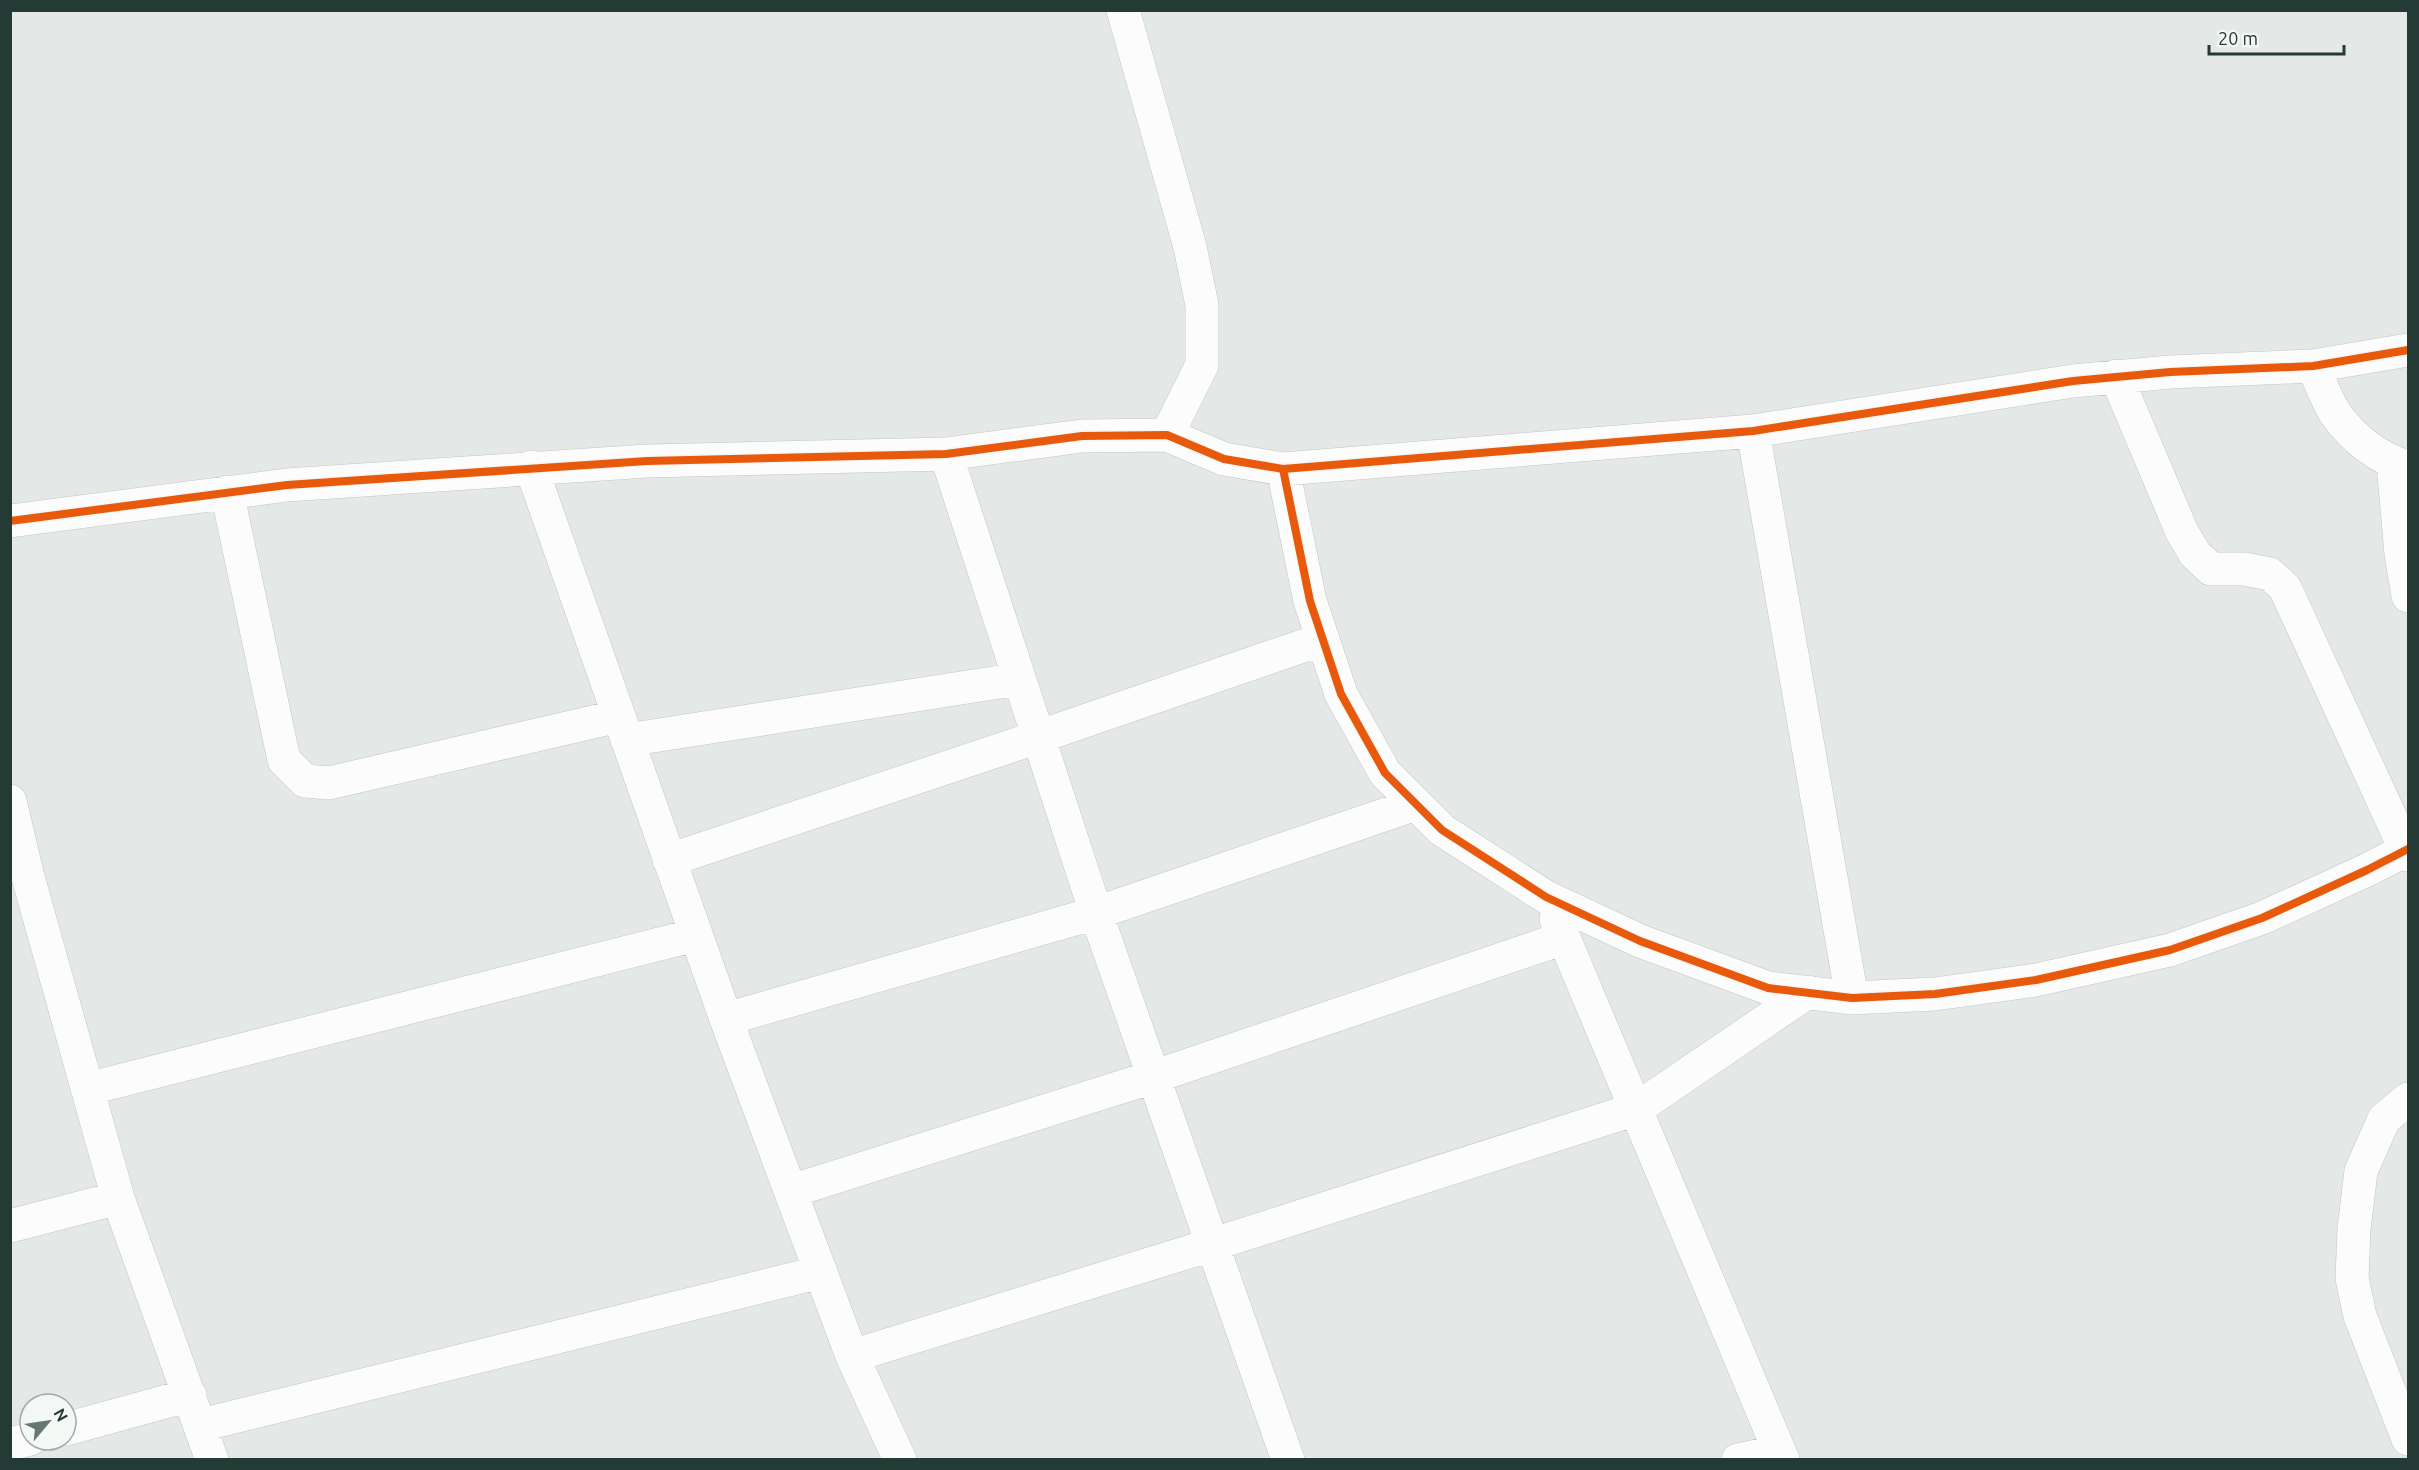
<svg xmlns="http://www.w3.org/2000/svg" width="2419" height="1470" font-family="Ubuntu,sans-serif">
	<style>
		.lines { fill: none; stroke-linecap: round; stroke-linejoin: round }
		.minor-casing { stroke: #c1c6c4; stroke-width: 34 }
		.minor { stroke: #fbfcfb; stroke-width: 33 }
		.cycleway-casing { stroke: #f3f8f5; stroke-width: 11 }
		.cycleway { stroke: #e8590c; stroke-width: 8 }
	</style>
	<rect width="100%" height="100%" fill="#e4e9e7"/>
	<g class="lines">
		<g class="minor-casing">
			<path id="minor" d="M 1123,10 L 1190,247 L 1202,305 L 1202,365 L 1167,435
				M 2313,366 C 2320,381 2326,399 2335,413 C 2352,438 2379,459 2408,467
				M 2116,376 L 2182,532 L 2195,554 L 2211,569 L 2244,569 L 2270,574 L 2285,588 L 2408,855
				M 1753,431 L 1852,998
				M 946,454 L 1096,913 L 1288,1460
				M 2393,463 L 2401,554 L 2408,596
				M 531,467 L 726,1019 L 852,1356 L 900,1460
				M 1283,469 L 1310,601 L 1341,694 L 1385,773 L 1442,830 L 1546,897 L 1640,941 L 1768,988 L 1852,998 L 1935,994 L 2036,980 L 2170,950 L 2262,918 L 2367,870 L 2408,849
				M 227,492 L 284,760 L 305,781 L 329,783 L 619,716
				M 10,521 L 287,485 L 647,461 L 946,454 L 1082,436 L 1167,435 L 1224,459 L 1283,469 L 1753,431 L 2073,381 L 2170,372 L 2313,366 L 2408,350
				M 627,740 L 1019,679
				M 10,801 L 28,877 L 118,1198 L 212,1460
				M 669,860 L 1038,737 L 1323,639
				M 1556,919 L 1783,1460
				M 726,1019 L 1096,913 L 1416,804
				M 87,1089 L 695,935
				M 2408,1099 L 2384,1119 L 2361,1171 L 2354,1229 L 2352,1278 L 2360,1316 L 2408,1439
				M 791,1191 L 1153,1077 L 1564,938
				M 10,1226 L 118,1198
				M 852,1356 L 1211,1245 L 1636,1109 L 1808,992
				M 201,1425 L 821,1272
				M 66,1429 L 190,1395
				M 10,1444 L 30,1439
				M 1738,1460 L 1779,1451"/>
		</g>
		<use href="#minor" class="minor"/>
		<g class="cycleway-casing">
			<path id="cycleway" d="M 1283,469 L 1310,601 L 1341,694 L 1385,773 L 1442,830 L 1546,897 L 1640,941 L 1768,988 L 1852,998 L 1935,994 L 2036,980 L 2170,950 L 2262,918 L 2367,870 L 2408,849
				M 10,521 L 287,485 L 647,461 L 946,454 L 1082,436 L 1167,435 L 1224,459 L 1283,469 L 1753,431 L 2073,381 L 2170,372 L 2313,366 L 2408,350"/>
		</g>
		<use href="#cycleway" class="cycleway"/>
	</g>
	<rect width="2419" height="1470" fill="none" stroke="#243b35" stroke-width="24"/>
	<g transform="translate(48 1422) rotate(61)"><circle r="28" fill="#f3f8f5" stroke="#a0aca8" stroke-width="1.5"/>
	<path d="M0-4.5L10 22L0 15L-10 22Z" fill="#677873"/>
	<text y="-9" font-size="16" font-weight="bold" text-anchor="middle" fill="#243b35">N</text>
	</g>
	<path d="M2209 45v9h135v-9" fill="none" stroke="#243b35" stroke-width="3"/>
	<text x="2218" y="45" font-size="18" fill="#243b35" stroke="#f3f8f5" stroke-width="4.5" paint-order="stroke">20 m</text>
</svg>
